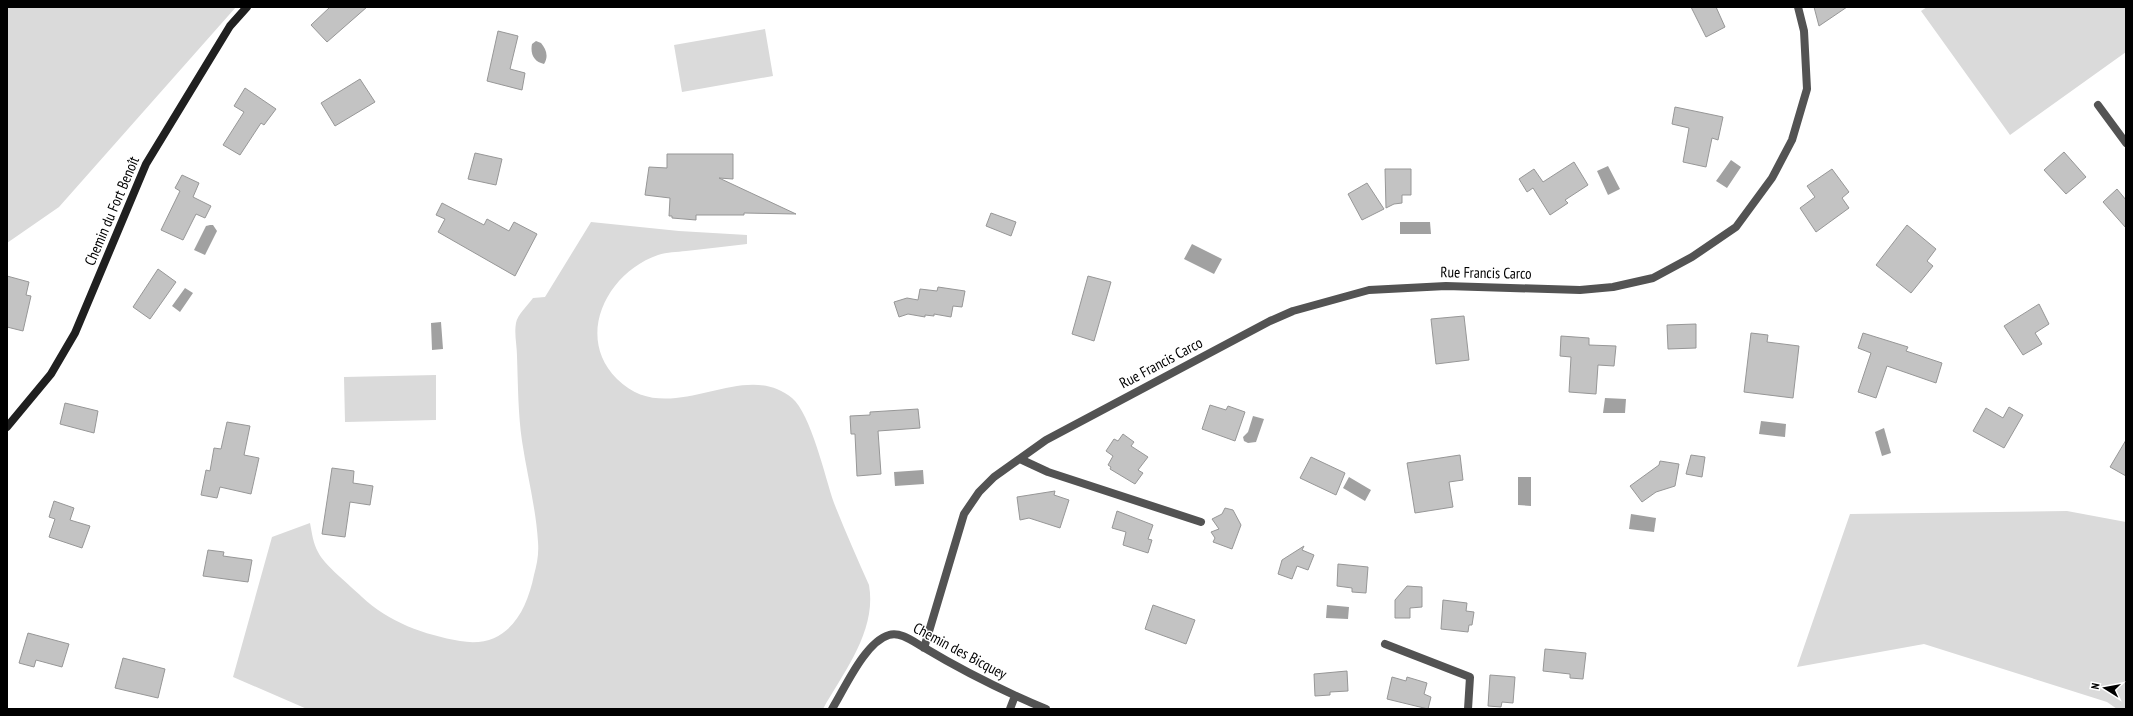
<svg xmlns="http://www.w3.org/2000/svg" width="2133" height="716" font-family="'PT Sans Narrow',sans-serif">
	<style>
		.green { fill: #dadada }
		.water { fill: #a1a1a1 }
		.building { fill: #c3c3c3; stroke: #979797 }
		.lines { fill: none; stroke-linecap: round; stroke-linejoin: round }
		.street { stroke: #535353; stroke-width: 8 }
		.secondary { stroke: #202020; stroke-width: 8 }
		.labels { text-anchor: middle; stroke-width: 3; stroke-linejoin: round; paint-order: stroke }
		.street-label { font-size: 15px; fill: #000; stroke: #fff }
	</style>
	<rect width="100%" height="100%" fill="#fff"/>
	<path class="green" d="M 7,7 L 236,7 L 59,207 L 7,243 Z
		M 1927,7 L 2126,7 L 2126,52 L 2010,135 L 1921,11 Z
		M 765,29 L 773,76 L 682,92 L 674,45 Z
		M 591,222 L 679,231 L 747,235 L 747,244 C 727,246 707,249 686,251 C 677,252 667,252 658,255 C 608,272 574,336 617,379 C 670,432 741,356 792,398 C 811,414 825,477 834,503 C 845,531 857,558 869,585 C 877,631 844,671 823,709 L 307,709 L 233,677 L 272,537 L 310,523 C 312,533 313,543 318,552 C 324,565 351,586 362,597 C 388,622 425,635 460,641 C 506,649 526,614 534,575 C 537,564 539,554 538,542 C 536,508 527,475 522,441 C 518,413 518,384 517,356 C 517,346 514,333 516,323 C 517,315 528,305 533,298 L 545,297 Z
		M 436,375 L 436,420 L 345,422 L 344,377 Z
		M 2067,511 L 2126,522 L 2126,709 L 2117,709 L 2107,702 L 1924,644 L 1797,667 L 1850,514 Z"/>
	<path class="water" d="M 536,41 L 541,43 C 546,49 549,56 544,64 C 534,62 530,54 532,44 Z
		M 1731,160 L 1741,167 L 1727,188 L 1716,181 Z
		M 1608,166 L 1620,189 L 1608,195 L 1597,171 Z
		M 1400,222 L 1430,222 L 1431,234 L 1400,234 Z
		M 210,225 L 213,225 L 217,231 L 205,255 L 194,250 L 206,226 Z
		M 1192,244 L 1222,259 L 1214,274 L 1184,259 Z
		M 185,288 L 193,293 L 180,312 L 172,306 Z
		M 441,322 L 443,349 L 432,350 L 431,323 Z
		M 1605,398 L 1626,399 L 1625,413 L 1603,413 Z
		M 1253,416 L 1264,419 L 1256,442 L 1248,443 L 1244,441 L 1243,437 L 1248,432 Z
		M 1761,421 L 1786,424 L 1785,437 L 1759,434 Z
		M 1884,428 L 1891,453 L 1882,456 L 1875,432 Z
		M 923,470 L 924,484 L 895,486 L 894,472 Z
		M 1349,477 L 1371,490 L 1365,501 L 1343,488 Z
		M 1518,477 L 1531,477 L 1531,506 L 1518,505 Z
		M 1631,514 L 1656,518 L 1654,532 L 1629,529 Z
		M 1327,605 L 1349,607 L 1348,619 L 1326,618 Z"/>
	<path class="building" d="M 330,7 L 367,7 L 327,42 L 311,25 Z
		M 1691,7 L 1716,7 L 1725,27 L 1706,37 Z
		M 1814,7 L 1847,7 L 1819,26 Z
		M 498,31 L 518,36 L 510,69 L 525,73 L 522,90 L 487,81 Z
		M 360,79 L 375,102 L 335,126 L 321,103 Z
		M 245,88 L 276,109 L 264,125 L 261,123 L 240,155 L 223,145 L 244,112 L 234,106 Z
		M 1675,107 L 1723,117 L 1718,140 L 1712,138 L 1706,167 L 1683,162 L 1689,128 L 1672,124 Z
		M 2064,152 L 2086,177 L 2066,194 L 2044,170 Z
		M 475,153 L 502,159 L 496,185 L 468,179 Z
		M 667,154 L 733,154 L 733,179 L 719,178 L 796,214 L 744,213 L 744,215 L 696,215 L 696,220 L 672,218 L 672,216 L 669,216 L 670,198 L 645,195 L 649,167 L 667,168 Z
		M 1574,162 L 1588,185 L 1565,200 L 1568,203 L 1550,215 L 1533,188 L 1527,192 L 1519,179 L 1534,169 L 1543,182 Z
		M 1385,169 L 1411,169 L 1411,195 L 1402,195 L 1402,203 L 1394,204 L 1386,208 Z
		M 1832,169 L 1849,192 L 1842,198 L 1849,208 L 1816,232 L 1800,208 L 1815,197 L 1807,186 Z
		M 182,175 L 199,183 L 193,197 L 211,206 L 205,218 L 196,214 L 183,240 L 161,230 L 180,191 L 175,188 Z
		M 1367,183 L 1384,209 L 1362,220 L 1348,194 Z
		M 2117,189 L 2126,200 L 2126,228 L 2103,202 Z
		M 442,203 L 484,225 L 487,219 L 509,231 L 514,222 L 537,234 L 515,276 L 438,232 L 445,219 L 436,215 Z
		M 991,213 L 1016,222 L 1011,236 L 986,226 Z
		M 1907,225 L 1936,249 L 1927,261 L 1933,266 L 1911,293 L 1876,265 Z
		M 158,269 L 176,282 L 150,319 L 133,307 Z
		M 7,276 L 29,282 L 26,295 L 31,296 L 23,331 L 7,327 Z
		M 1088,276 L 1111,282 L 1094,341 L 1072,334 Z
		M 938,287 L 965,291 L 962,307 L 953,306 L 951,317 L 934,314 L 934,316 L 925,315 L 925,317 L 908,314 L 899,317 L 894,302 L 907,298 L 918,300 L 920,289 L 937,291 Z
		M 2039,304 L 2049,324 L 2035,333 L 2042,344 L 2023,355 L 2004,326 Z
		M 1464,316 L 1469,360 L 1436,364 L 1431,319 Z
		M 1696,324 L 1696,348 L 1668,349 L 1667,325 Z
		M 1751,333 L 1768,335 L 1767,342 L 1799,346 L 1793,398 L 1744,392 Z
		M 1863,333 L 1908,347 L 1906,351 L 1942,363 L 1936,383 L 1887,366 L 1876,398 L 1858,392 L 1871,353 L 1858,348 Z
		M 1561,336 L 1589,338 L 1589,345 L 1616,346 L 1614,366 L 1598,365 L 1596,394 L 1569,392 L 1571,357 L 1560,356 Z
		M 65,403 L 98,411 L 94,433 L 60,424 Z
		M 1210,405 L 1226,410 L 1228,406 L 1245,412 L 1235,441 L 1202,429 Z
		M 2009,407 L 2023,415 L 2004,448 L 1973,431 L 1986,408 L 2003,418 Z
		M 918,409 L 920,428 L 878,431 L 881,474 L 857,476 L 855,434 L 851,434 L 850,416 L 870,415 L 870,412 Z
		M 227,422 L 250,426 L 244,455 L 259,458 L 251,494 L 220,487 L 217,498 L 201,495 L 206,470 L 210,471 L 214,448 L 221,449 Z
		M 1123,434 L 1134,442 L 1131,446 L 1148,457 L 1138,470 L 1143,473 L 1135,484 L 1110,469 L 1111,467 L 1108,465 L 1113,456 L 1106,451 L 1114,439 L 1118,441 Z
		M 2126,440 L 2126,476 L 2110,467 Z
		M 1460,455 L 1463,480 L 1449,482 L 1453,507 L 1415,513 L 1407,463 Z
		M 1691,455 L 1705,457 L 1702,477 L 1686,474 Z
		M 1311,457 L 1345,473 L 1336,495 L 1300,478 Z
		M 1660,461 L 1679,464 L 1675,486 L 1656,492 L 1642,502 L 1630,486 L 1659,465 Z
		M 332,468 L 354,471 L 353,483 L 373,486 L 370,505 L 350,502 L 345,537 L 322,534 Z
		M 1055,491 L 1054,495 L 1069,500 L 1060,528 L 1029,518 L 1020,520 L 1017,497 Z
		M 54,501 L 74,508 L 70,520 L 90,526 L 82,548 L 49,537 L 55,519 L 49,517 Z
		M 1225,508 L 1233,510 L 1241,525 L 1232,549 L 1213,542 L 1215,538 L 1211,532 L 1219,529 L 1212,519 L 1222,514 Z
		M 1117,511 L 1153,525 L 1148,539 L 1152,540 L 1148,553 L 1123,545 L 1126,532 L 1112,528 Z
		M 1304,546 L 1302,550 L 1314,555 L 1308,570 L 1297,566 L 1292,579 L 1278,574 L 1282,560 Z
		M 208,550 L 224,552 L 223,556 L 252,560 L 248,582 L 203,576 Z
		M 1338,564 L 1368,567 L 1366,593 L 1352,592 L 1352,588 L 1337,586 Z
		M 1407,586 L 1422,587 L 1422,607 L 1410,608 L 1410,618 L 1395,618 L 1395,600 Z
		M 1443,600 L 1467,603 L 1466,611 L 1474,612 L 1472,625 L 1469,625 L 1468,632 L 1441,629 Z
		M 1153,605 L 1195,620 L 1186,644 L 1145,629 Z
		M 28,633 L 69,644 L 62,667 L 36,660 L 34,667 L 19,663 Z
		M 1545,649 L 1586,653 L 1583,679 L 1570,678 L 1570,674 L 1543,671 Z
		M 123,658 L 165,669 L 158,698 L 115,688 Z
		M 1347,671 L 1348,691 L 1330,692 L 1330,695 L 1315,696 L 1314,674 Z
		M 1490,675 L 1515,677 L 1513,703 L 1502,702 L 1501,707 L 1488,706 Z
		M 1392,677 L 1406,681 L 1407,677 L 1427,683 L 1424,694 L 1431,697 L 1428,709 L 1387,699 Z"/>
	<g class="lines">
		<path class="street" d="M 2098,105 L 2126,143
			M 1020,459 L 1048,472 L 1201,522
			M 1385,644 L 1470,677 L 1468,709
			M 924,648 L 964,514 L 979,492 L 994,477 L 1046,440 L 1270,321 L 1293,311 L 1369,290 L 1446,286 L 1580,290 L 1613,287 L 1653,278 L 1692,257 L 1736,227 L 1772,178 L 1792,140 L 1807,89 L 1804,31 L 1798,7
			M 832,709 C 845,688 865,642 889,635 C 900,631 914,642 923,647 C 963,671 1003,691 1046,709
			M 1010,709 L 1015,696"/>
		<path class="secondary" d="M 7,427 L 51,374 L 75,333 L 146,164 L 230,26 L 247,7"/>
	</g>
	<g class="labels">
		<g class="street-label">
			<text transform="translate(112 211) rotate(-67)" y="5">Chemin du Fort Benoît</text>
			<text transform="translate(1486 273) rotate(1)" y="5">Rue Francis Carco</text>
			<text transform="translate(1161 363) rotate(-28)" y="5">Rue Francis Carco</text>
			<text transform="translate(960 651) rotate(28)" y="5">Chemin des Bicquey</text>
		</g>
	</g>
	<rect width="2133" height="716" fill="none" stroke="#000000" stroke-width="16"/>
	<g transform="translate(2105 688) rotate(281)" stroke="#ffffff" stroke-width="3" paint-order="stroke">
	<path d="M0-3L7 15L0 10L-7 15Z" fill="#000000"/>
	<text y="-6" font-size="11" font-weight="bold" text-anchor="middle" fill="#000000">N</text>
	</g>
</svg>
